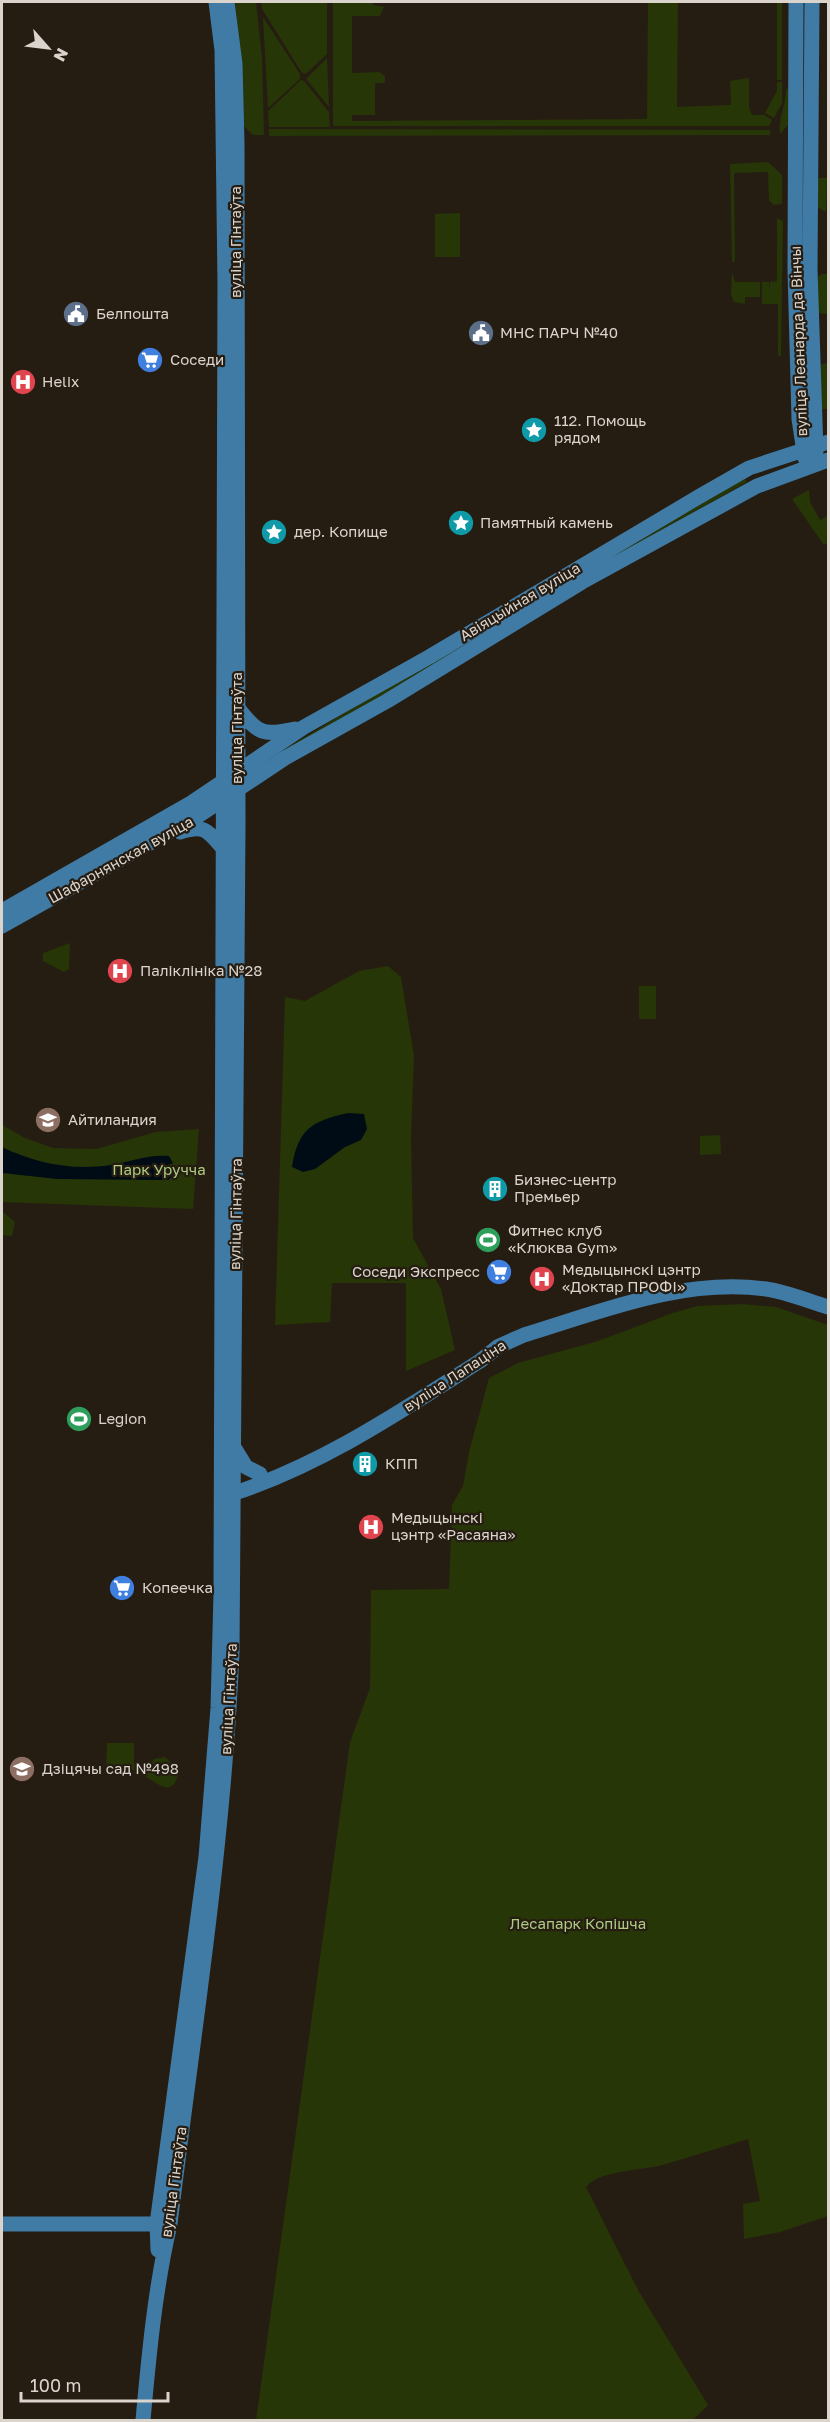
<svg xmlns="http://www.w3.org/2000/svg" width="830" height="2422" font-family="'Golos Text',sans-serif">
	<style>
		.green { fill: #263607 }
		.water { fill: #000c15 }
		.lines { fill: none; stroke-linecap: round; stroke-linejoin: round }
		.secondary { stroke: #407ba6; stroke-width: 15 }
		.labels { text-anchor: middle; stroke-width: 4.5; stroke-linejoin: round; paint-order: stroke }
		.street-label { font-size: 15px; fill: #dad4cd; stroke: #261d12 }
		.poi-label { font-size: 15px; fill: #dad4cd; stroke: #261d12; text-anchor: start }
		.park-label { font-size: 15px; fill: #adcc82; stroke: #261d12 }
	</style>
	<rect width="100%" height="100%" fill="#261d12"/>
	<path class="green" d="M 235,2 L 256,2 L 262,58 L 264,135 L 253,135 L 243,125 L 241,64 Z
		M 261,2 L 327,2 L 327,54 L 306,74 L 302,73 L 262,9 Z
		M 333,2 L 373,2 L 373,5 L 384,7 L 380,16 L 352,16 L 352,73 L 379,72 L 385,76 L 385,83 L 375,83 L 375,115 L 352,115 L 352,121 L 647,119 L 648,2 L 678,2 L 677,107 L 731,105 L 730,81 L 749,78 L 749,107 L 752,115 L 764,115 L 772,120 L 769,126 L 333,126 Z
		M 777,2 L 782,2 L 782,80 L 777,80 Z
		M 263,17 L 300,74 L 300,79 L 268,108 Z
		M 327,58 L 329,107 L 306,79 Z
		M 301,80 L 304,81 L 329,112 L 330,127 L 269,127 L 268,111 Z
		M 777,82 L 782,82 L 782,103 L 774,118 L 765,113 L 777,91 Z
		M 788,88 L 788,125 L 780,134 C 778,117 786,106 786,90 Z
		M 269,129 L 770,130 L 770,135 L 269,136 Z
		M 768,162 L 782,175 L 782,204 L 774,205 L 769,200 L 768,172 L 734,173 L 735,261 L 732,263 L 730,164 Z
		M 817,178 L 827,178 L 826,212 L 817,207 Z
		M 460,213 L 460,257 L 435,257 L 435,214 Z
		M 777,218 L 783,221 L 781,356 L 778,356 L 778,304 L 762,304 L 762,282 L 769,282 L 769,290 L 770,282 L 777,281 Z
		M 732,272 L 735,282 L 760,282 L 760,297 L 745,297 L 745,304 L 734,302 L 731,295 Z
		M 822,274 L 827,274 L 827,314 L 818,313 L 818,277 Z
		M 827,363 L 828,409 L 818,409 L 819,365 Z
		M 745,479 L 747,482 L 590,570 L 588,567 Z
		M 809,490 L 810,502 L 820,520 L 828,516 L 828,542 L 824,545 L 792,499 Z
		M 573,575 L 576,580 L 251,775 L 250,770 Z
		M 70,943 L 69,969 L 64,972 L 43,961 L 43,953 Z
		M 388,966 L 401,977 L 414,1056 L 411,1137 L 413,1238 L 441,1289 L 455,1350 L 406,1371 L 406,1283 L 332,1283 L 330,1322 L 275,1325 L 285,997 L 305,1001 L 359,971 Z
		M 639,986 L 656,986 L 656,1019 L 639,1019 Z
		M 2,1125 L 25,1138 L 53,1148 L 96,1149 L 156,1132 L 199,1129 L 193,1209 L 2,1202 Z
		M 720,1135 L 721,1154 L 700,1155 L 700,1136 Z
		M 2,1211 L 15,1222 L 12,1236 L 2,1235 Z
		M 742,1304 L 776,1307 L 828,1325 L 828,2216 L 780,2232 L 744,2239 L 743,2204 L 760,2201 L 748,2139 C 721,2147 694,2156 666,2164 C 645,2171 600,2169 586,2187 L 638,2290 L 708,2405 L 693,2420 L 256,2420 L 350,1742 L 370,1688 L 371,1590 L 449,1589 L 452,1505 L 463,1486 L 469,1452 L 489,1378 L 518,1363 L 598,1341 L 670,1314 L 697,1306 Z
		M 107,1743 L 134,1743 L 134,1763 L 149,1767 L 154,1759 L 165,1757 L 179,1770 C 173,1805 152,1777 136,1771 C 127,1768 116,1769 106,1769 Z"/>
	<path class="water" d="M 348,1113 L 364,1114 L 367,1129 L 361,1140 L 345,1147 L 315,1169 L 303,1172 L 292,1167 C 298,1129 312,1121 348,1113 Z
		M 2,1147 C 35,1163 72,1171 110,1165 C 129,1162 149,1154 169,1156 L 173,1163 L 160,1168 L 159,1173 L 163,1175 L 180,1171 L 168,1180 L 155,1180 L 57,1179 L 2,1173 Z"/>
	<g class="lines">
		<path class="secondary" d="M 796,2 L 795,269 L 799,419 L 805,458
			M 812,2 L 810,269 L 816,452
			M 238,708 C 258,734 263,736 295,729
			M 180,832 C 204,825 206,829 222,847
			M 2,911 L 191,803 L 304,727 L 429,657 L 700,496 L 749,468 L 828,442
			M 2,926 L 198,816 L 285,758 L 387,701 L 582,582 L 757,486 L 828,460
			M 235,1449 L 246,1467 L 260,1474
			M 235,1493 C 325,1463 401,1411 480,1361 L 499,1346 L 524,1335 C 603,1311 682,1278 766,1289 C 787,1292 808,1301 828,1307
			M 2,2224 L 167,2224
			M 158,2250 L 157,2224 L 206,1857 L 218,1708 L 221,1594 L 225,284 L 222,50 L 216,2
			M 143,2420 C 149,2354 155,2289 170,2224 C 193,2034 224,1844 232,1652 L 238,826 L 237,144 L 235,64 L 227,2"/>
	</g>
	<defs>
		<g id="civic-disc" transform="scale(1.35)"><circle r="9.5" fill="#5c6f8a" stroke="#261d12"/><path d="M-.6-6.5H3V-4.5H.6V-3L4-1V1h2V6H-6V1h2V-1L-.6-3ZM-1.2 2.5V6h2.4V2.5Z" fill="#fff"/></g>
		<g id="supermarket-disc" transform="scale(1.35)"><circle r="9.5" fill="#3f7fe0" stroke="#261d12"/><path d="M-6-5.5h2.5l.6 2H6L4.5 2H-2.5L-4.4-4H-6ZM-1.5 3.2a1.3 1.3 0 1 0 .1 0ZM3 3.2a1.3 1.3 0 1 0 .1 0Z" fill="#fff"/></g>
		<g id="hospital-disc" transform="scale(1.35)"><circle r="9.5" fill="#e0444e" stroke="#261d12"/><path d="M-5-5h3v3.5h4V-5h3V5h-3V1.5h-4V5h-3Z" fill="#fff"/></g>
		<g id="sight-disc" transform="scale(1.35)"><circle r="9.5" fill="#0f9aa8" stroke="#261d12"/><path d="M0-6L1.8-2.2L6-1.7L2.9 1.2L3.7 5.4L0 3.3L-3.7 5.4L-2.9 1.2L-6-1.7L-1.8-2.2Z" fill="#fff"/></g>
		<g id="school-disc" transform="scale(1.35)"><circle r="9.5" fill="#8d6e63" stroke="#261d12"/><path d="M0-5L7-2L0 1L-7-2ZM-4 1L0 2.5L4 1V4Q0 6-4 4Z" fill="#fff"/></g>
		<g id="building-disc" transform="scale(1.35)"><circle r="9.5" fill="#0f9aa8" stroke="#261d12"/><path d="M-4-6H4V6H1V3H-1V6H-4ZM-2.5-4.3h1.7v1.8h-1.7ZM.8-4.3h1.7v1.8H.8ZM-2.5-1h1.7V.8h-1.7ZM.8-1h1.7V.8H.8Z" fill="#fff"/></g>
		<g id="stadium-disc" transform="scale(1.35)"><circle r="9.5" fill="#2e9e5b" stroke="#261d12"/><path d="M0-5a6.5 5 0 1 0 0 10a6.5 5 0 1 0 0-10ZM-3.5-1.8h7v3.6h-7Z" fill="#fff"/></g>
	</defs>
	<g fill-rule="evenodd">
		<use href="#civic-disc" x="76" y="314"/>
		<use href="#civic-disc" x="481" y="333"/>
		<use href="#supermarket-disc" x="150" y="360"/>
		<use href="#hospital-disc" x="23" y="382"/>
		<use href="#sight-disc" x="534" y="430"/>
		<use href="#sight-disc" x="461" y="523"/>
		<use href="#sight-disc" x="274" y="532"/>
		<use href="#hospital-disc" x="120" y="971"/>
		<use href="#school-disc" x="48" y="1120"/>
		<use href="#building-disc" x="495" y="1189"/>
		<use href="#stadium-disc" x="488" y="1240"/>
		<use href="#supermarket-disc" x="499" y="1272"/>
		<use href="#hospital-disc" x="542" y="1279"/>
		<use href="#stadium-disc" x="79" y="1419"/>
		<use href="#building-disc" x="365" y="1464"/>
		<use href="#hospital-disc" x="371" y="1527"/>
		<use href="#supermarket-disc" x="122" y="1588"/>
		<use href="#school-disc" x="22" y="1769"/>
	</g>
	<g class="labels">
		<g class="street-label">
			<text transform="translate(236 242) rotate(-90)" y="5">вуліца Гінтаўта</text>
			<text transform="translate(799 341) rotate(-92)" y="5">вуліца Леанарда да Вінчы</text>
			<text transform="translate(520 602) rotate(-31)" y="5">Авіяцыйная вуліца</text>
			<text transform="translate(237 728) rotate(-90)" y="5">вуліца Гінтаўта</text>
			<text transform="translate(121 860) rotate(-29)" y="5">Шафарнянская вуліца</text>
			<text transform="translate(236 1214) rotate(-89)" y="5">вуліца Гінтаўта</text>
			<text transform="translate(455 1376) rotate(-33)" y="5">вуліца Лапаціна</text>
			<text transform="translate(229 1699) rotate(-87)" y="5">вуліца Гінтаўта</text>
			<text transform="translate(174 2182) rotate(-82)" y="5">вуліца Гінтаўта</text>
		</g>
		<g class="poi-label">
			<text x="96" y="319">Белпошта</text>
			<text x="500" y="338">МНС ПАРЧ №40</text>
			<text x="170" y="365">Соседи</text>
			<text x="42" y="387">Helix</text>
			<text x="554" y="426">112. Помощь<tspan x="554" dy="17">рядом</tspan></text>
			<text x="480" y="528">Памятный камень</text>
			<text x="294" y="537">дер. Копище</text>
			<text x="140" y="976">Паліклініка №28</text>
			<text x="68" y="1125">Айтиландия</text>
			<text x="514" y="1185">Бизнес-центр<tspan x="514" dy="17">Премьер</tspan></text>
			<text x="508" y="1236">Фитнес клуб<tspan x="508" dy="17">«Клюква Gym»</tspan></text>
			<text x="562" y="1275">Медыцынскі цэнтр<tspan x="562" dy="17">«Доктар ПРОФІ»</tspan></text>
			<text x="480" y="1277" text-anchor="end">Соседи Экспресс</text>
			<text x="98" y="1424">Legion</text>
			<text x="385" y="1469">КПП</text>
			<text x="391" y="1523">Медыцынскі<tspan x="391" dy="17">цэнтр «Расаяна»</tspan></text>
			<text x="142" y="1593">Копеечка</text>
			<text x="42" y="1774">Дзіцячы сад №498</text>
		</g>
		<g class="park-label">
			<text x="159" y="1175">Парк Уручча</text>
			<text x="578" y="1929">Лесапарк Копішча</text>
		</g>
	</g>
	<rect width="830" height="2422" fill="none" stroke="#dad4cd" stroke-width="6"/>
	<g transform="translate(48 48) rotate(118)" stroke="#261d12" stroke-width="4.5" paint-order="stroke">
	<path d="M0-4.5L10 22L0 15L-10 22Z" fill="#dad4cd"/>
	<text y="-9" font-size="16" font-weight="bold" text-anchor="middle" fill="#dad4cd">N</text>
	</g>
	<path d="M21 2392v9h147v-9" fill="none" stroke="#dad4cd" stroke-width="3"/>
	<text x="30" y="2392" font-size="18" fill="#dad4cd" stroke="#261d12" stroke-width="4.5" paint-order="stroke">100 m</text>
</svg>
